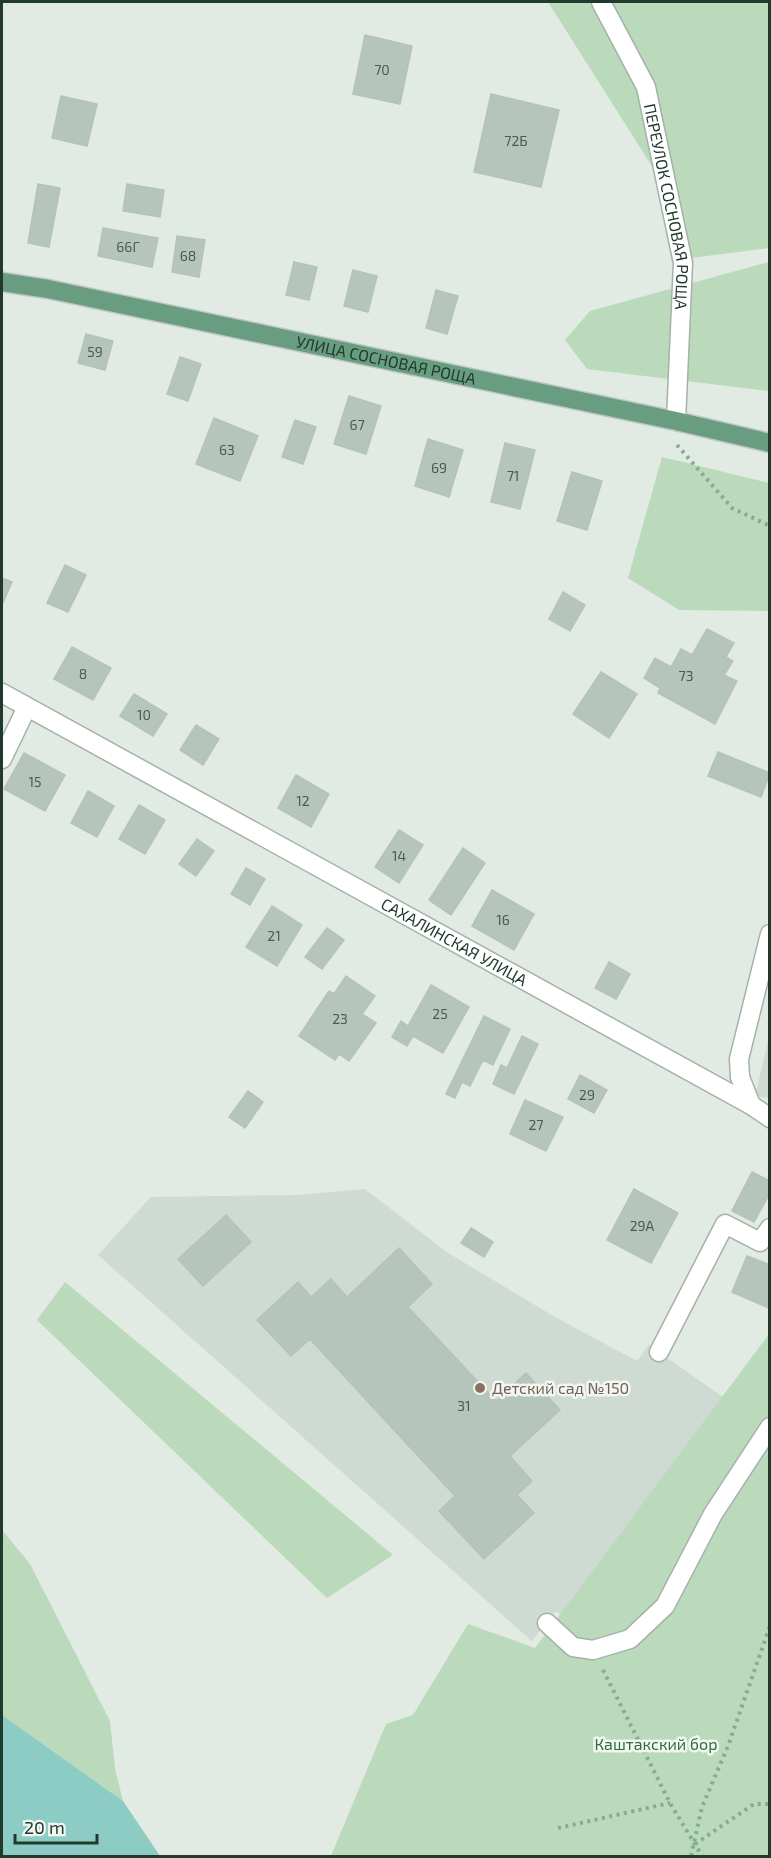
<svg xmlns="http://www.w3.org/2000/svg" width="771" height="1858" font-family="'Exo 2',sans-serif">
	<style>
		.built { fill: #cfdad2 }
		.green { fill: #bbdabb }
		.water { fill: #8cccc5 }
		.building { fill: #b6c5bc; stroke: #b4c3b9; stroke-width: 1.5 }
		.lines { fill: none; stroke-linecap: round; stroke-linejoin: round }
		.minor-casing { stroke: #a4b2a9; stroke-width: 21 }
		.major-casing { stroke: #c1c8c4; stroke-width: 21 }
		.path { stroke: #83ac94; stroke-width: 4; stroke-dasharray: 3 4.5; stroke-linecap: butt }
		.minor { stroke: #fff; stroke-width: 18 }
		.major { stroke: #689d81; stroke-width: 18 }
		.education-dot { fill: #8d6e63; stroke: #f1f7f2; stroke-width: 2 }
		.labels { text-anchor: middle; stroke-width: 5; stroke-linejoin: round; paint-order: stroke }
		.number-label { font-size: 14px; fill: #475d51 }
		.street-label { font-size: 16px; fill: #223a2d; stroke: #f1f7f2 }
		.education-label { font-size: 16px; fill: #785e54; stroke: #f1f7f2; text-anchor: start }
		.park-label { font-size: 16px; fill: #306d37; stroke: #f1f7f2 }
	</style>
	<rect width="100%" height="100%" fill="#e1eae3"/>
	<path class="built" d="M 769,1037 L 769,1098 L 755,1096 Z
		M 365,1189 L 448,1253 L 555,1317 L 637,1361 L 649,1345 L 750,1416 L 600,1642 L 556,1611 L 532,1641 L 98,1255 L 151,1197 L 297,1195 Z"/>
	<path class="green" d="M 548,2 L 769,2 L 769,248 L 691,258 L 681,212 Z
		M 769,262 L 769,391 L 587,369 L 565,340 L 590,311 Z
		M 662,457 L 769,483 L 769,611 L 679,610 L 628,578 Z
		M 65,1282 L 393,1555 L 327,1598 L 37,1320 Z
		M 769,1334 L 769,1856 L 331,1856 L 386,1724 L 413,1715 L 468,1624 L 535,1648 Z
		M 2,1530 L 30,1564 L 110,1721 L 115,1769 L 123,1801 L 2,1715 Z"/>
	<path class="water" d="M 2,1715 L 123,1801 L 160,1856 L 2,1856 Z"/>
	<path class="building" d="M 365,35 L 412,46 L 400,104 L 353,94 Z
		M 491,94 L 559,110 L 541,187 L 474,172 Z
		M 61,96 L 97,104 L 87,146 L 52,138 Z
		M 38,184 L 60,188 L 49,247 L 28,243 Z
		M 127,184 L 164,190 L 160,217 L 123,211 Z
		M 103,228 L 158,238 L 152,267 L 98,256 Z
		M 177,236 L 205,240 L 199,277 L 172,272 Z
		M 294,262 L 317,267 L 309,300 L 286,295 Z
		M 353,270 L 377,276 L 368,312 L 344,306 Z
		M 436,290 L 458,296 L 447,334 L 426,328 Z
		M 86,334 L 113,341 L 105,370 L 78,363 Z
		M 180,357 L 201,364 L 188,401 L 167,394 Z
		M 349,396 L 381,406 L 366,454 L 334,444 Z
		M 214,418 L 258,436 L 240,481 L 196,464 Z
		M 295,420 L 316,427 L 303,464 L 282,457 Z
		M 428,439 L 463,450 L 449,497 L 415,486 Z
		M 505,443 L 535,450 L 520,509 L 491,502 Z
		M 572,472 L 602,481 L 587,530 L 557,521 Z
		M 65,565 L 86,575 L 68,612 L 47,603 Z
		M 2,578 L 12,582 L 2,605 Z
		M 563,592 L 585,605 L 570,631 L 549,619 Z
		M 707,629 L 734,643 L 726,657 L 733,661 L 724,675 L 737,681 L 715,724 L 658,693 L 660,688 L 644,678 L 655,658 L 671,667 L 681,649 L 692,655 Z
		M 72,647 L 111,668 L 93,700 L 54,679 Z
		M 601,672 L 637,694 L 609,738 L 573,714 Z
		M 134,694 L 167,714 L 153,736 L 120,716 Z
		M 196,725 L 219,739 L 203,765 L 180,750 Z
		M 718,752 L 770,773 L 761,797 L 708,776 Z
		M 24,753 L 65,775 L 45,811 L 4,789 Z
		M 296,775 L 329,794 L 311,827 L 278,808 Z
		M 88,791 L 114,806 L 97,837 L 71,823 Z
		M 139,805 L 165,820 L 145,854 L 119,839 Z
		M 399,830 L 423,845 L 399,883 L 375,867 Z
		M 197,839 L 214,851 L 196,876 L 179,864 Z
		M 463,848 L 485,863 L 451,915 L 429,900 Z
		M 246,868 L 265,879 L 250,905 L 231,894 Z
		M 492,890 L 534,914 L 514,950 L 472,926 Z
		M 272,906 L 302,925 L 277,966 L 246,947 Z
		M 327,928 L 344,940 L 322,969 L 305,957 Z
		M 609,962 L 630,974 L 616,999 L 595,988 Z
		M 346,976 L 375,996 L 362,1014 L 376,1023 L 349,1061 L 339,1054 L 335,1060 L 299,1036 L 329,991 L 334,994 Z
		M 431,985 L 469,1007 L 443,1053 L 413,1036 L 407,1046 L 392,1037 L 401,1021 L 408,1026 Z
		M 484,1016 L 510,1029 L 493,1065 L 483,1060 L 470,1086 L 462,1082 L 455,1098 L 446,1094 Z
		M 522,1036 L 538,1044 L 514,1094 L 493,1084 L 501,1065 L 507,1068 Z
		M 580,1075 L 607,1090 L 594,1113 L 568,1099 Z
		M 248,1091 L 263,1102 L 245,1128 L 229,1117 Z
		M 525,1100 L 563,1117 L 546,1151 L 510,1134 Z
		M 752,1172 L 770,1181 L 770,1193 L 754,1222 L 732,1211 Z
		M 634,1189 L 678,1213 L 651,1263 L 607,1240 Z
		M 226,1215 L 251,1242 L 203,1286 L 178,1259 Z
		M 471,1228 L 493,1242 L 484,1257 L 461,1243 Z
		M 399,1248 L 432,1284 L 408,1307 L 496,1401 L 526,1373 L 560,1410 L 510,1456 L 532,1481 L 517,1495 L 534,1513 L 484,1559 L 439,1511 L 455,1496 L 310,1339 L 291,1356 L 257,1320 L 298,1282 L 311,1297 L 331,1279 L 347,1297 Z
		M 747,1256 L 770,1265 L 769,1308 L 732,1292 Z"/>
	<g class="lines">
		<g class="minor-casing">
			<g id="minor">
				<path id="s1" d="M 601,2 L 646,87 L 683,263 L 676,421"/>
				<path id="s2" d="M 2,693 L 751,1105 L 770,1118"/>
				<path d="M 2,759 L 27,707"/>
				<path d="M 751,1105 L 740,1077 L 739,1059 L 770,934"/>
				<path d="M 659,1352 L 725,1224 L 760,1242 L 770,1228"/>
				<path d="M 547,1623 L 573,1647 L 593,1650 L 630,1639 L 665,1606 L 713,1514 L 770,1427"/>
			</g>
		</g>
		<g class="major-casing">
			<g id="major">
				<path id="s3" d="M 2,282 L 48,289 L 676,421 L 770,443"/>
			</g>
		</g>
		<path class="path" d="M 677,445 L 732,508 L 770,526
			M 603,1670 L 670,1803 L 702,1856
			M 558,1828 L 670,1803
			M 695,1844 L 754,1804 L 770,1804
			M 691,1856 L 702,1807 L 728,1746 L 770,1626"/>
		<use href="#minor" class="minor"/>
		<use href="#major" class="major"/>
	</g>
	<circle class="education-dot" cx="480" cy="1388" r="6"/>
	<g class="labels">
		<g class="number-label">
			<text x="382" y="75">70</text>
			<text x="516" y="146">72Б</text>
			<text x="128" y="252">66Г</text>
			<text x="188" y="261">68</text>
			<text x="95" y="357">59</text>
			<text x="357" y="430">67</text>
			<text x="227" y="455">63</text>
			<text x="439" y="473">69</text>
			<text x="513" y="481">71</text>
			<text x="83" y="679">8</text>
			<text x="686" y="681">73</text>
			<text x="144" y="720">10</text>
			<text x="35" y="787">15</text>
			<text x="303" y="806">12</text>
			<text x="399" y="861">14</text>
			<text x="503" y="925">16</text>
			<text x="274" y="941">21</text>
			<text x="440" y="1019">25</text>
			<text x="340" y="1024">23</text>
			<text x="587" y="1100">29</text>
			<text x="536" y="1130">27</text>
			<text x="642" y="1231">29А</text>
			<text x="464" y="1411">31</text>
		</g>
		<g class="street-label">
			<text dy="6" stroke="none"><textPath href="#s1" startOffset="218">ПЕРЕУЛОК СОСНОВАЯ РОЩА</textPath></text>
			<text dy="6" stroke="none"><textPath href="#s3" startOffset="392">УЛИЦА СОСНОВАЯ РОЩА</textPath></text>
			<text dy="6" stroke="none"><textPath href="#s2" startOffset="516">САХАЛИНСКАЯ УЛИЦА</textPath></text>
		</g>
		<g class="education-label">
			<text x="492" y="1394">Детский сад №150</text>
		</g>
		<g class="park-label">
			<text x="656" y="1750">Каштакский бор</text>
		</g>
	</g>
	<rect width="771" height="1858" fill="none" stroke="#223a2d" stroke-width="6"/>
	<path d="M15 1834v9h82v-9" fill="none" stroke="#223a2d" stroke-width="3"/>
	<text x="24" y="1834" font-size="18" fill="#223a2d" stroke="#f1f7f2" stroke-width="4.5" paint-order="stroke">20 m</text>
</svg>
